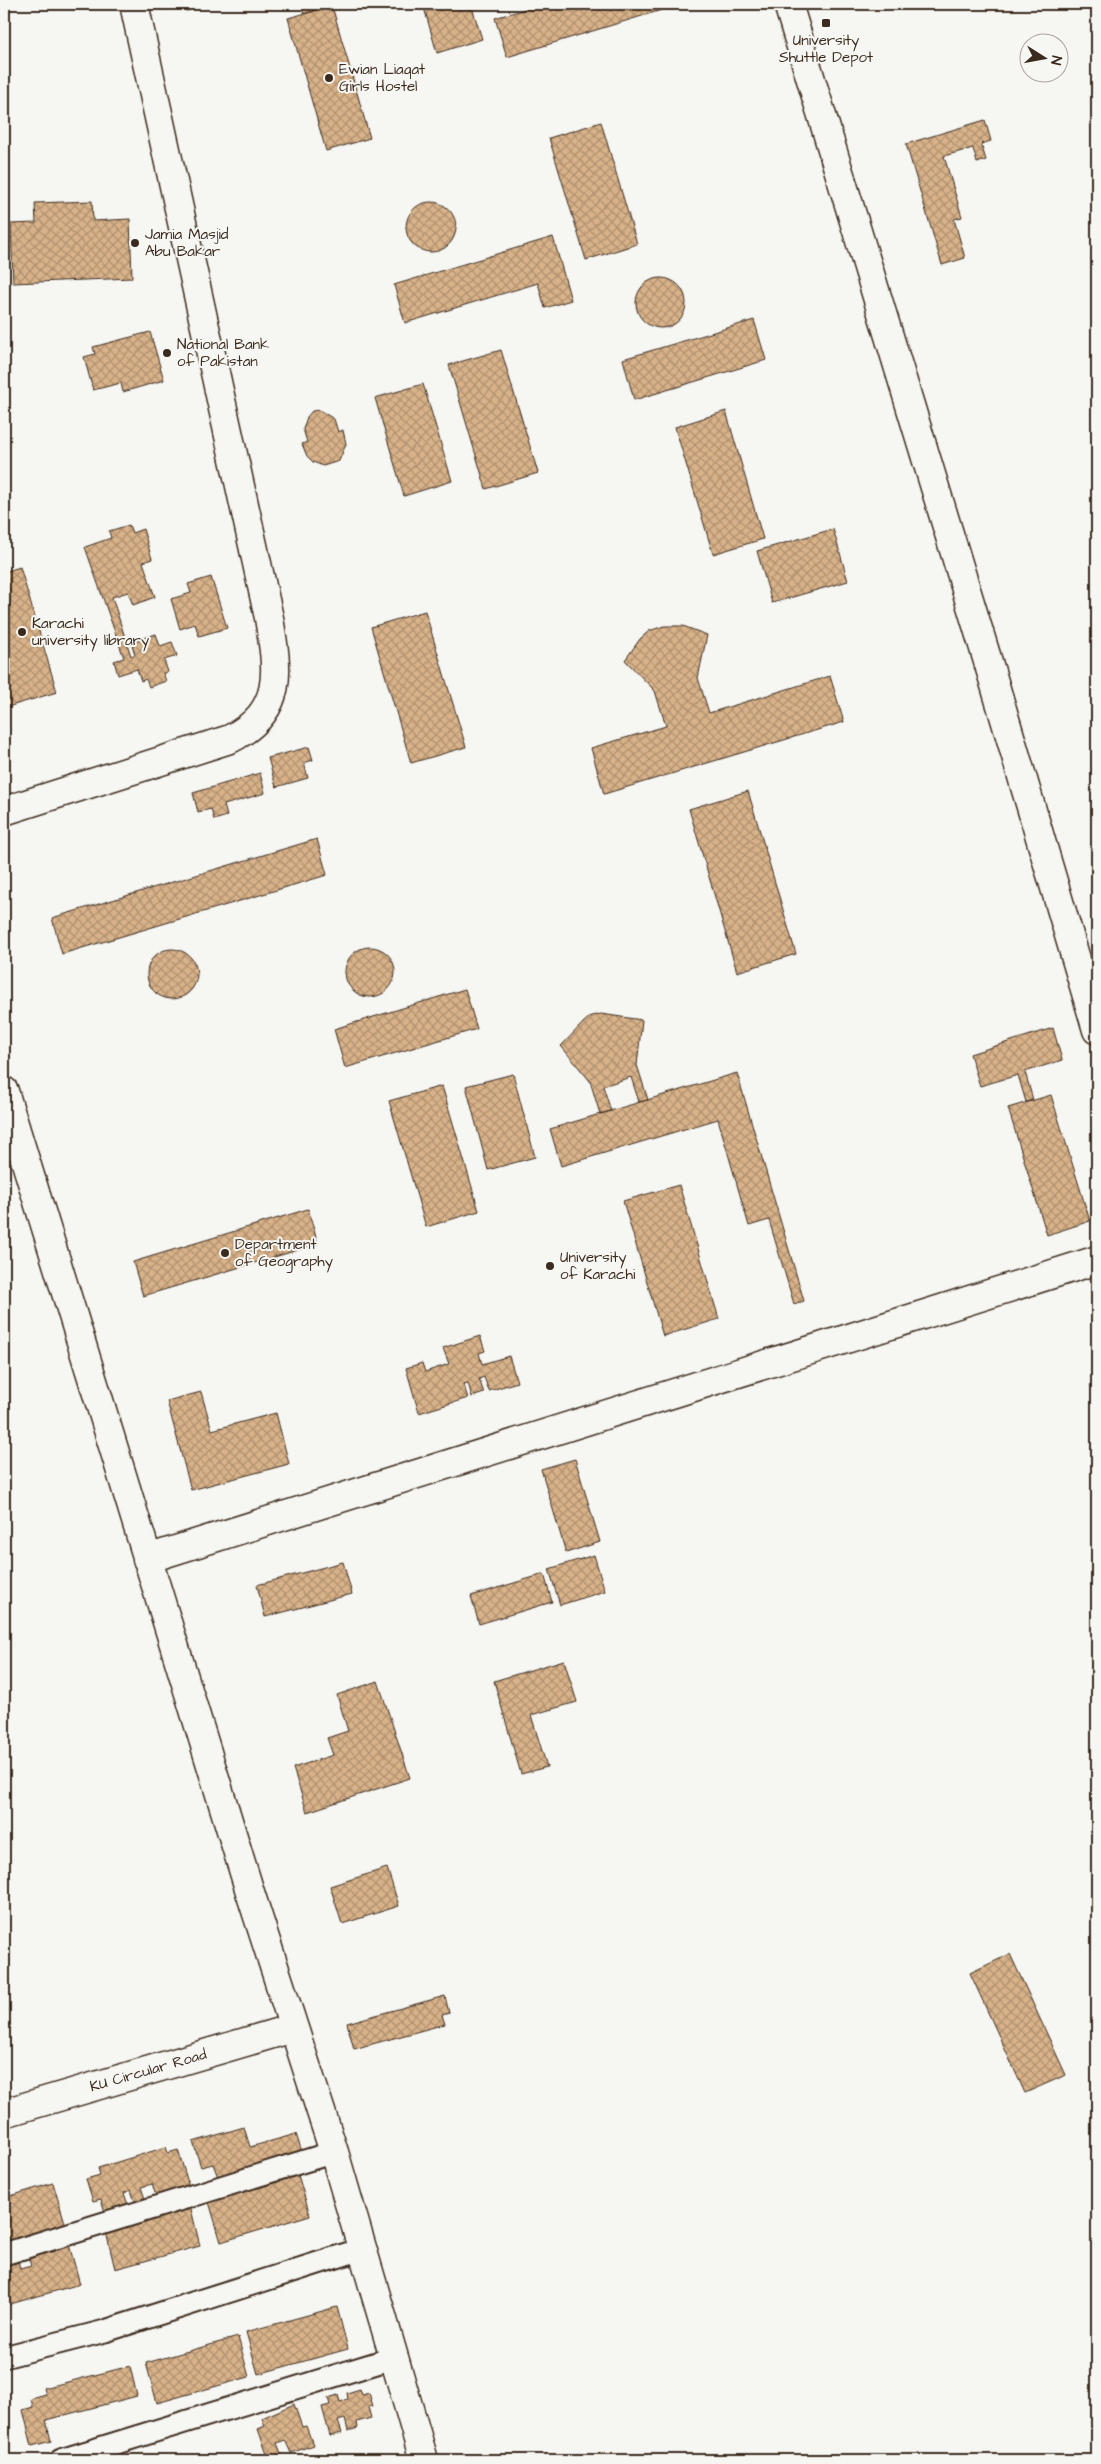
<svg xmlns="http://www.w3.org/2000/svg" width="1101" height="2464" font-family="'Architects Daughter',sans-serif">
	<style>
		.building { fill: url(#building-cross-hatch); stroke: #3b2a1e }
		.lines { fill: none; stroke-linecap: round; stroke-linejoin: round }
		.street-casing { stroke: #3b2a1e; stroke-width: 25 }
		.secondary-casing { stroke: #3b2a1e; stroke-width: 31 }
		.street { stroke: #f6f6f2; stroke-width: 21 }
		.secondary { stroke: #f6f6f2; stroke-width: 28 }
		.poi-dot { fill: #3b2a1e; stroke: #f6f6f2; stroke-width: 2 }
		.labels { text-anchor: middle; stroke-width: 4; stroke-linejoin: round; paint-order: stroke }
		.poi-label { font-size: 15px; fill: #3b2a1e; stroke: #f6f6f2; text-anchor: start }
		.street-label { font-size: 15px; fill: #3b2a1e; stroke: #f6f6f2 }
	</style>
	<defs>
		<pattern id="building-cross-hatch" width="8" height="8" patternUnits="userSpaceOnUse" patternTransform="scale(1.25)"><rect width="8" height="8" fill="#d8b289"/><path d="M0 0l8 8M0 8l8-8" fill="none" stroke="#b0916f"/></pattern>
	</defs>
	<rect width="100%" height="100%" fill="#f6f6f2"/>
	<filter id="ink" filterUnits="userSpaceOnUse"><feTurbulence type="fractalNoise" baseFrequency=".02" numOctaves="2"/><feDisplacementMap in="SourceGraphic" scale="10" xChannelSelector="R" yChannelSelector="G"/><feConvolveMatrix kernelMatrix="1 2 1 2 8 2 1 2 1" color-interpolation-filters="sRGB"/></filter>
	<g filter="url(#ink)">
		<path class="building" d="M 184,4 L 210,4 L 186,11 Z
			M 301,4 L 313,4 L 315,11 L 304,14 Z
			M 423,4 L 471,4 L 482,39 L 437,53 Z
			M 542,4 L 663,4 L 665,9 L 507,57 L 495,18 Z
			M 332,6 L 370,138 L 326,151 L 288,18 Z
			M 985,120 L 991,141 L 981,144 L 986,160 L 977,163 L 973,148 L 944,156 L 962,217 L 954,219 L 965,258 L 942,265 L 906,144 Z
			M 601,122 L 637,244 L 586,260 L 549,138 Z
			M 92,201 L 93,221 L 130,219 L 132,278 L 13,283 L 11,224 L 36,223 L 35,203 Z
			M406 227a25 25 0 1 1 50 0a25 25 0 1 1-50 0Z
			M 553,237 L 571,300 L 545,308 L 538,283 L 405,323 L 394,285 Z
			M636 303a25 25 0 1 1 50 0a25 25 0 1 1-50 0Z
			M 754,320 L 766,360 L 634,400 L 623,359 Z
			M 150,332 L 164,380 L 123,392 L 121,383 L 93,390 L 84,357 L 95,354 L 93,347 Z
			M 501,350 L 538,473 L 486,489 L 449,365 Z
			M 423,384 L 452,481 L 404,496 L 375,398 Z
			M 319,410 L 334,419 L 338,432 L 343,430 L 346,444 L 339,461 L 323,466 L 313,462 L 307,456 L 302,444 L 307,442 L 303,429 L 307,417 L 312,411 Z
			M 726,411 L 763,539 L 713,554 L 675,427 Z
			M 129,525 L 132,533 L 143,529 L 152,559 L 143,562 L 155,597 L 133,605 L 128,592 L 112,597 L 131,656 L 135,654 L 131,642 L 156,634 L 160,646 L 172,642 L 177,656 L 164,660 L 168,672 L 163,673 L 166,681 L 149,687 L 146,679 L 141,681 L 137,669 L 118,675 L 114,661 L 124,658 L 85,547 L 111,538 L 109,531 Z
			M 833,529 L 848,581 L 772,603 L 757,551 Z
			M 20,567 L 57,692 L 4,708 L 4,572 Z
			M 211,577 L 227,628 L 199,636 L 195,624 L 180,629 L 171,599 L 191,593 L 188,584 Z
			M 425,611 L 466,747 L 411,763 L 371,627 Z
			M 664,626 L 683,626 L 707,635 L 698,678 L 709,713 L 830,676 L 844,722 L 604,794 L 591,748 L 666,726 L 655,691 L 625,660 L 640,639 L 649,631 Z
			M 309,747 L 313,760 L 304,763 L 308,778 L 276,787 L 268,758 Z
			M 260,773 L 265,793 L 224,805 L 227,816 L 214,820 L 211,809 L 198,812 L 193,793 Z
			M 748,791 L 796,954 L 737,972 L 689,809 Z
			M 317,839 L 327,875 L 62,954 L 52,918 Z
			M345 972a25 25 0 1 1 50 0a25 25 0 1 1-50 0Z
			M147 974a25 25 0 1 1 50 0a25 25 0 1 1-50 0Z
			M 465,989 L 477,1029 L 345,1068 L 334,1029 Z
			M 601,1014 L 642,1020 L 637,1065 L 648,1100 L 639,1102 L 631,1077 L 603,1086 L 611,1111 L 600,1114 L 590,1081 L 561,1046 L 584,1022 L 591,1016 Z
			M 1053,1028 L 1062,1060 L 1025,1072 L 1033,1100 L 1026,1102 L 1018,1075 L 980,1086 L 970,1054 Z
			M 737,1073 L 804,1301 L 794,1304 L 769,1220 L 749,1226 L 718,1119 L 561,1166 L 550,1129 Z
			M 513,1074 L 535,1157 L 488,1170 L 466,1086 Z
			M 442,1086 L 479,1211 L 426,1227 L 389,1101 Z
			M 1051,1095 L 1090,1221 L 1047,1235 L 1008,1108 Z
			M 679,1185 L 719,1319 L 663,1336 L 623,1201 Z
			M 308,1209 L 318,1244 L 143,1296 L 133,1262 Z
			M 480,1336 L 485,1351 L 479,1353 L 482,1364 L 509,1356 L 517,1382 L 489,1391 L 484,1377 L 479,1379 L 484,1393 L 472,1397 L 468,1383 L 463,1384 L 468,1398 L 419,1413 L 406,1368 L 422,1363 L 425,1372 L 449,1364 L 443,1348 Z
			M 201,1392 L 212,1430 L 276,1413 L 289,1464 L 191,1490 L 167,1401 Z
			M 575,1459 L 600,1542 L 566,1553 L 541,1469 Z
			M 594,1555 L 605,1591 L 560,1605 L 549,1569 Z
			M 343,1562 L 352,1594 L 265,1617 L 257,1585 Z
			M 544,1574 L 552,1602 L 479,1624 L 471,1596 Z
			M 564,1660 L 577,1702 L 531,1715 L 547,1767 L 521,1774 L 494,1681 Z
			M 378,1681 L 410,1778 L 307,1812 L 293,1768 L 333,1755 L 327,1738 L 348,1731 L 337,1695 Z
			M 387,1868 L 399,1906 L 342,1924 L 330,1886 Z
			M 1010,1954 L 1066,2075 L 1025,2093 L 970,1973 Z
			M 445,1996 L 449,2013 L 442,2015 L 445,2024 L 354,2049 L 347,2023 Z
			M 244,2127 L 250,2147 L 296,2134 L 302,2152 L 218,2177 L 213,2164 L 201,2167 L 193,2142 Z
			M 166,2147 L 168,2153 L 178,2150 L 189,2186 L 156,2196 L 152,2184 L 141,2187 L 145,2199 L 135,2202 L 131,2190 L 124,2193 L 128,2205 L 105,2212 L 101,2199 L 93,2201 L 86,2179 L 100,2175 L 98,2168 Z
			M 298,2175 L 310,2215 L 221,2242 L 209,2202 Z
			M 53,2183 L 66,2226 L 4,2245 L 4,2198 Z
			M 191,2209 L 200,2246 L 115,2269 L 106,2232 Z
			M 68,2241 L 80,2284 L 7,2305 L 4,2296 L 4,2260 L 17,2256 L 20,2269 L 31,2266 L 27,2253 Z
			M 337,2307 L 348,2349 L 258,2374 L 246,2332 Z
			M 238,2337 L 249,2377 L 157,2403 L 146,2363 Z
			M 130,2366 L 137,2396 L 46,2420 L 51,2441 L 32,2446 L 23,2410 L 33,2407 L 31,2399 L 46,2395 L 44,2388 Z
			M 360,2389 L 362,2395 L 369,2393 L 373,2406 L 368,2407 L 371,2418 L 357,2422 L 358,2428 L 348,2431 L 345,2419 L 338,2421 L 342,2433 L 330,2436 L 322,2407 L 330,2405 L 328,2398 L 338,2395 L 340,2402 L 348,2399 L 347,2393 Z
			M 294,2404 L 302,2427 L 306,2426 L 313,2445 L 291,2453 L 285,2440 L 277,2443 L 282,2456 L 269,2460 L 258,2429 L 265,2426 L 262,2418 Z"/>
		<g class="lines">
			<g class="street-casing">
				<path id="street" d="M 4,2254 L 334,2152
					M 4,2357 L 105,2331 L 362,2249
					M 61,2460 L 393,2358"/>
			</g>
			<g class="secondary-casing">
				<path id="secondary" d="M 788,4 L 989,665 L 1097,1030
					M 4,811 L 230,739 C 285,711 278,671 269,618 L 134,4
					M 4,1091 L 250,1892 L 334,2152 L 424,2460
					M 147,1559 L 1097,1260
					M 4,2113 L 293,2028"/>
			</g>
			<use href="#street" class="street"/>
			<use href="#secondary" class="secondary"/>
		</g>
	</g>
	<g class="poi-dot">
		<rect x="821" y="18" width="10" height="10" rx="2.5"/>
		<circle cx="329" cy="78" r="5"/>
		<circle cx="135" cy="243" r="5"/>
		<circle cx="167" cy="353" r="5"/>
		<circle cx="22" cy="632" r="5"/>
		<circle cx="225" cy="1253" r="5"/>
		<circle cx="550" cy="1266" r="5"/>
	</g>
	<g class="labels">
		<g class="poi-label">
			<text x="826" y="45" text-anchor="middle">University<tspan x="826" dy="17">Shuttle Depot</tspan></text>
			<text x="339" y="74">Ewian Liaqat<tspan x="339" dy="17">Girls Hostel</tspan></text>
			<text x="145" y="239">Jamia Masjid<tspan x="145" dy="17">Abu Bakar</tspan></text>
			<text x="177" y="349">National Bank<tspan x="177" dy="17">of Pakistan</tspan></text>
			<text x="32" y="628">Karachi<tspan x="32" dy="17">university library</tspan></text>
			<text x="235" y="1249">Department<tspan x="235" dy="17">of Geography</tspan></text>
			<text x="560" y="1262">University<tspan x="560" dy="17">of Karachi</tspan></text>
		</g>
		<g class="street-label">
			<text transform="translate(148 2070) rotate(-16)" y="5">KU Circular Road</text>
		</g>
	</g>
	<rect width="1101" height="2464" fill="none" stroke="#f6f6f2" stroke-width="20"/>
	<rect x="10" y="10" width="1081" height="2444" fill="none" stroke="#3b2a1e" stroke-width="2" filter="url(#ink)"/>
	<g transform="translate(1044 58) rotate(101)"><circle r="24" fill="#f6f6f2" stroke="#aba49d"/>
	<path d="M0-4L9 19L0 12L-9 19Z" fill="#3b2a1e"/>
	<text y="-8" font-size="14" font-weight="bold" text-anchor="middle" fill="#3b2a1e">N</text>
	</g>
</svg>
